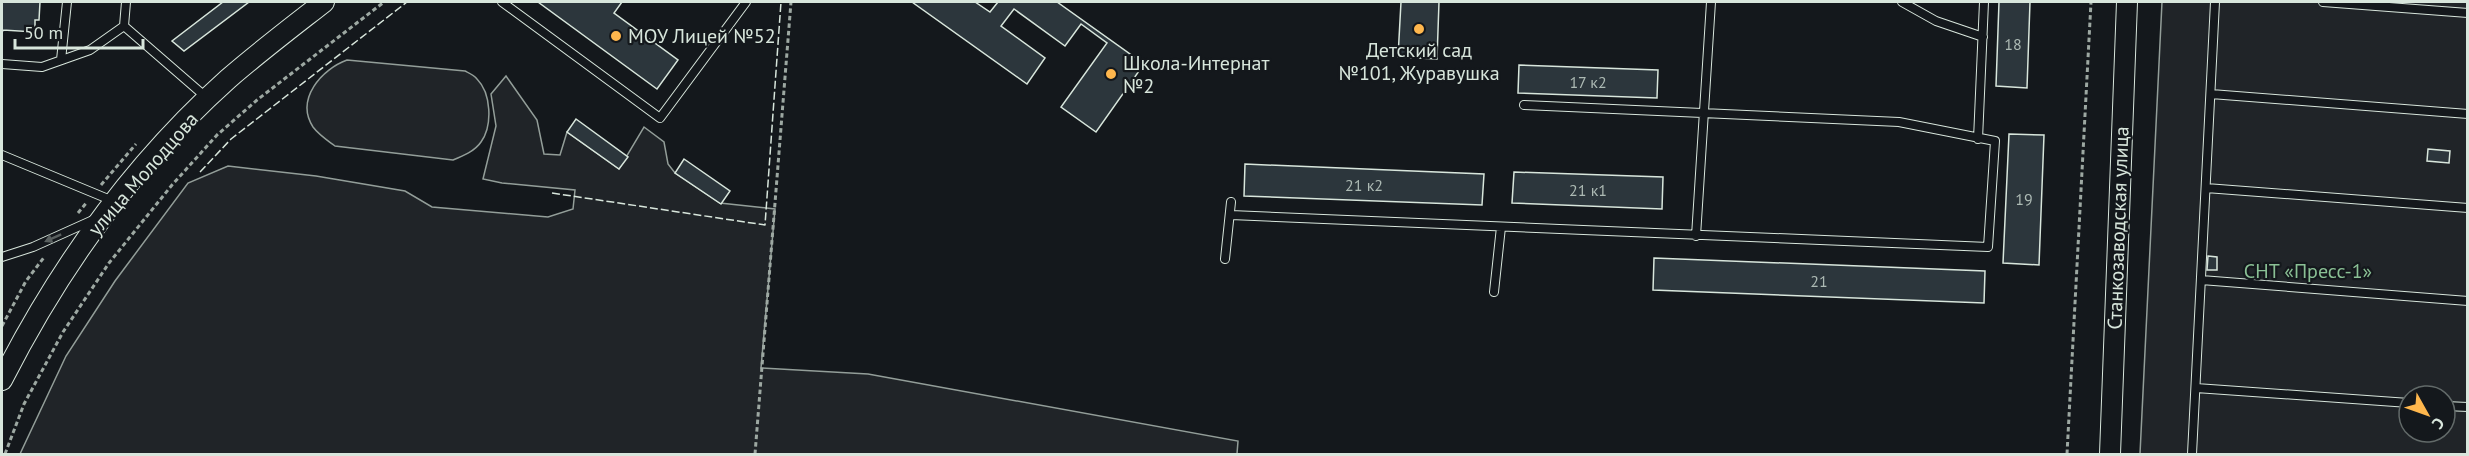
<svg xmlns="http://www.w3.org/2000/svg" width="2469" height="456" font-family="'PT Sans',sans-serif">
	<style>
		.green { fill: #202428; stroke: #939e99; stroke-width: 1.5; fill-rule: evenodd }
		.building { fill: #2c363c; stroke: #d8e6dc; stroke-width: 1.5 }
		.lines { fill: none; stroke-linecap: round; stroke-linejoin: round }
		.service-casing { stroke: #d8e6dc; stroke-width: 10 }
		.tertiary-casing { stroke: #d8e6dc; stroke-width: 22 }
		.path { stroke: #9da8a2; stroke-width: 3; stroke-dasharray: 4.5 3; stroke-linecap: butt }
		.service { stroke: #14181c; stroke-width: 8 }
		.tertiary { stroke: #14181c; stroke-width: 20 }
		.fence { stroke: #d8e6dc; stroke-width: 1.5; stroke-dasharray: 8 3; stroke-linecap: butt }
		.oneway { fill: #59605f }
		.poi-dot { fill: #ffb74d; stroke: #14181c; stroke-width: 2 }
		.labels { text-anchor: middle; stroke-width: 4.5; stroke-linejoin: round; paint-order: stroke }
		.number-label { font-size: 16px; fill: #adbab4 }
		.poi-label { font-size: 20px; fill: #d8e6dc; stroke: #14181c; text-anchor: start }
		.street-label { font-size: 20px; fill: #d8e6dc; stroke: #14181c }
		.park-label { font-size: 20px; fill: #8ac095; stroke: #14181c }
	</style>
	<rect width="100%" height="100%" fill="#14181c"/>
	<path class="green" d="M 2162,2 L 2467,2 L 2467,454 L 2140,454 ZM 2409,396 L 2445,396 L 2445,432 L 2409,432 Z
		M 347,60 L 465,71 C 469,73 474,75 477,79 C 491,93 493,125 481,142 C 475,151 463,156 453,160 L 335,146 C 327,140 319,135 313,127 C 295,99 322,69 347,60 Z
		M 506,76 L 537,120 L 544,154 L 560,155 L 567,132 L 619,169 L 644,127 L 664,142 L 668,164 L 675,173 L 720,203 L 775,209 L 761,368 L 868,374 L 1238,441 L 1237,454 L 20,454 L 66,356 L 115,281 L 188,183 L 228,166 L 316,176 L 405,191 L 432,207 L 548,217 L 573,209 L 575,190 L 502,183 L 483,179 L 496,126 L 491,94 Z"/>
	<path class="building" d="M 2,2 L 40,2 L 39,20 L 35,20 L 35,32 L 3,30 L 2,33 Z
		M 223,2 L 249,2 L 184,51 L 172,41 Z
		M 538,2 L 622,2 L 614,13 L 678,60 L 657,89 Z
		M 912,2 L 975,2 L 990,12 L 998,2 L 1057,2 L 1144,64 L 1096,132 L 1061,107 L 1107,43 L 1081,24 L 1065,46 L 1014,9 L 1001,26 L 1045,58 L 1027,84 Z
		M 1401,2 L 1439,2 L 1437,59 L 1398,57 Z
		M 1999,2 L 2030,2 L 2027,88 L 1996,86 Z
		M 1519,65 L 1658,70 L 1657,98 L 1518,93 Z
		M 576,119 L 628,157 L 619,169 L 567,132 Z
		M 2009,134 L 2044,135 L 2039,265 L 2003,263 Z
		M 2428,149 L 2450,151 L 2449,163 L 2427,161 Z
		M 684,159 L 730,191 L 721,204 L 675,173 Z
		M 1245,164 L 1484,174 L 1482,205 L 1244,196 Z
		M 1514,172 L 1663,177 L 1662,209 L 1512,203 Z
		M 2208,256 L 2217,257 L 2217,270 L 2207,270 Z
		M 1654,258 L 1985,271 L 1984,303 L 1653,290 Z"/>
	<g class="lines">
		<g class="service-casing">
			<path id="service" d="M 502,2 L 660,118 L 746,2
				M 1902,2 L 1936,21 L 1983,37
				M 2323,2 L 2468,13
				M 124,26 L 126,2
				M 61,60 L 67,2
				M 2,64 L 42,67 L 90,50 L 124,26 L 207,98
				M 2211,94 L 2468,114
				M 1978,139 L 1984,2
				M 2,155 L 113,201
				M 2206,188 L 2468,208
				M 1231,215 L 1988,247 L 1995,141 L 1899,122 L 1524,105
				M 1696,236 L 1711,2
				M 2,257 L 33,247 L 93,220
				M 1225,259 L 1231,202
				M 2201,280 L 2468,301
				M 1494,292 L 1501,227
				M 2196,388 L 2409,403
				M 2445,406 L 2468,407
				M 2192,454 L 2215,2"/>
		</g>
		<g class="tertiary-casing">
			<path id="tertiary" d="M 2,380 C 59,268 133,164 228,79 C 259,52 292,27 324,2
				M 2110,454 L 2127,2"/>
		</g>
		<path class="path" d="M 101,185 L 136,144
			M 78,213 L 87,202
			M 2,326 L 26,281 L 45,256
			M 5,454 L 24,404 L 63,332 L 109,263 L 172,185 L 217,135 L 257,100 L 384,2
			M 755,454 L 791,2
			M 2067,454 L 2091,2"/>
		<use href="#service" class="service"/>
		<use href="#tertiary" class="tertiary"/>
		<path class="fence" d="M 200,172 L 231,139 L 407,2
			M 552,193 L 765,225 L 781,2"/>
	</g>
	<defs><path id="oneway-solid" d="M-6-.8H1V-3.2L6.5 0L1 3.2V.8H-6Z" transform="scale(1.5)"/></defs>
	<use class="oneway" href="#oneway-solid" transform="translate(53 238) rotate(156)"/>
	<g class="poi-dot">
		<circle cx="1419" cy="29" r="6"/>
		<circle cx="616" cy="36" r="6"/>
		<circle cx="1111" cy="74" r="6"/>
	</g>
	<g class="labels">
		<g class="number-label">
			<text x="2013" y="50">18</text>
			<text x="1588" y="88">17 к2</text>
			<text x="1364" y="191">21 к2</text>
			<text x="1588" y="196">21 к1</text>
			<text x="2024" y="205">19</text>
			<text x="1819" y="287">21</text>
		</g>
		<g class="poi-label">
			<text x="628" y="43">МОУ Лицей №52</text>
			<text x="1419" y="57" text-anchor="middle">Детский сад<tspan x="1419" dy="23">№101, Журавушка</tspan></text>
			<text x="1123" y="70">Школа-Интернат<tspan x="1123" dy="23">№2</tspan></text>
		</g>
		<g class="street-label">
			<text transform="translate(143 174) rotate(-49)" y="7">улица Молодцова</text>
			<text transform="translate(2118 228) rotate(-88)" y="7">Станкозаводская улица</text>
		</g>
		<g class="park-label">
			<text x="2308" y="278">СНТ «Пресс-1»</text>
		</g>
	</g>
	<rect width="2469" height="456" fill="none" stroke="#d8e6dc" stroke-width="6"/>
	<g transform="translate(2427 414) rotate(130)"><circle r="28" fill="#14181c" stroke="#626a69" stroke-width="1.5"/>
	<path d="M0-4.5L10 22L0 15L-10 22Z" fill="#ffb74d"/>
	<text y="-9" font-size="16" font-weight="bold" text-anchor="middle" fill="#d8e6dc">С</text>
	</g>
	<path d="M15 39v9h128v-9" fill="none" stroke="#d8e6dc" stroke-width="3"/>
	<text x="24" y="39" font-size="18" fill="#d8e6dc" stroke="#14181c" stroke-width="4.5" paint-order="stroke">50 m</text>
</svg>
